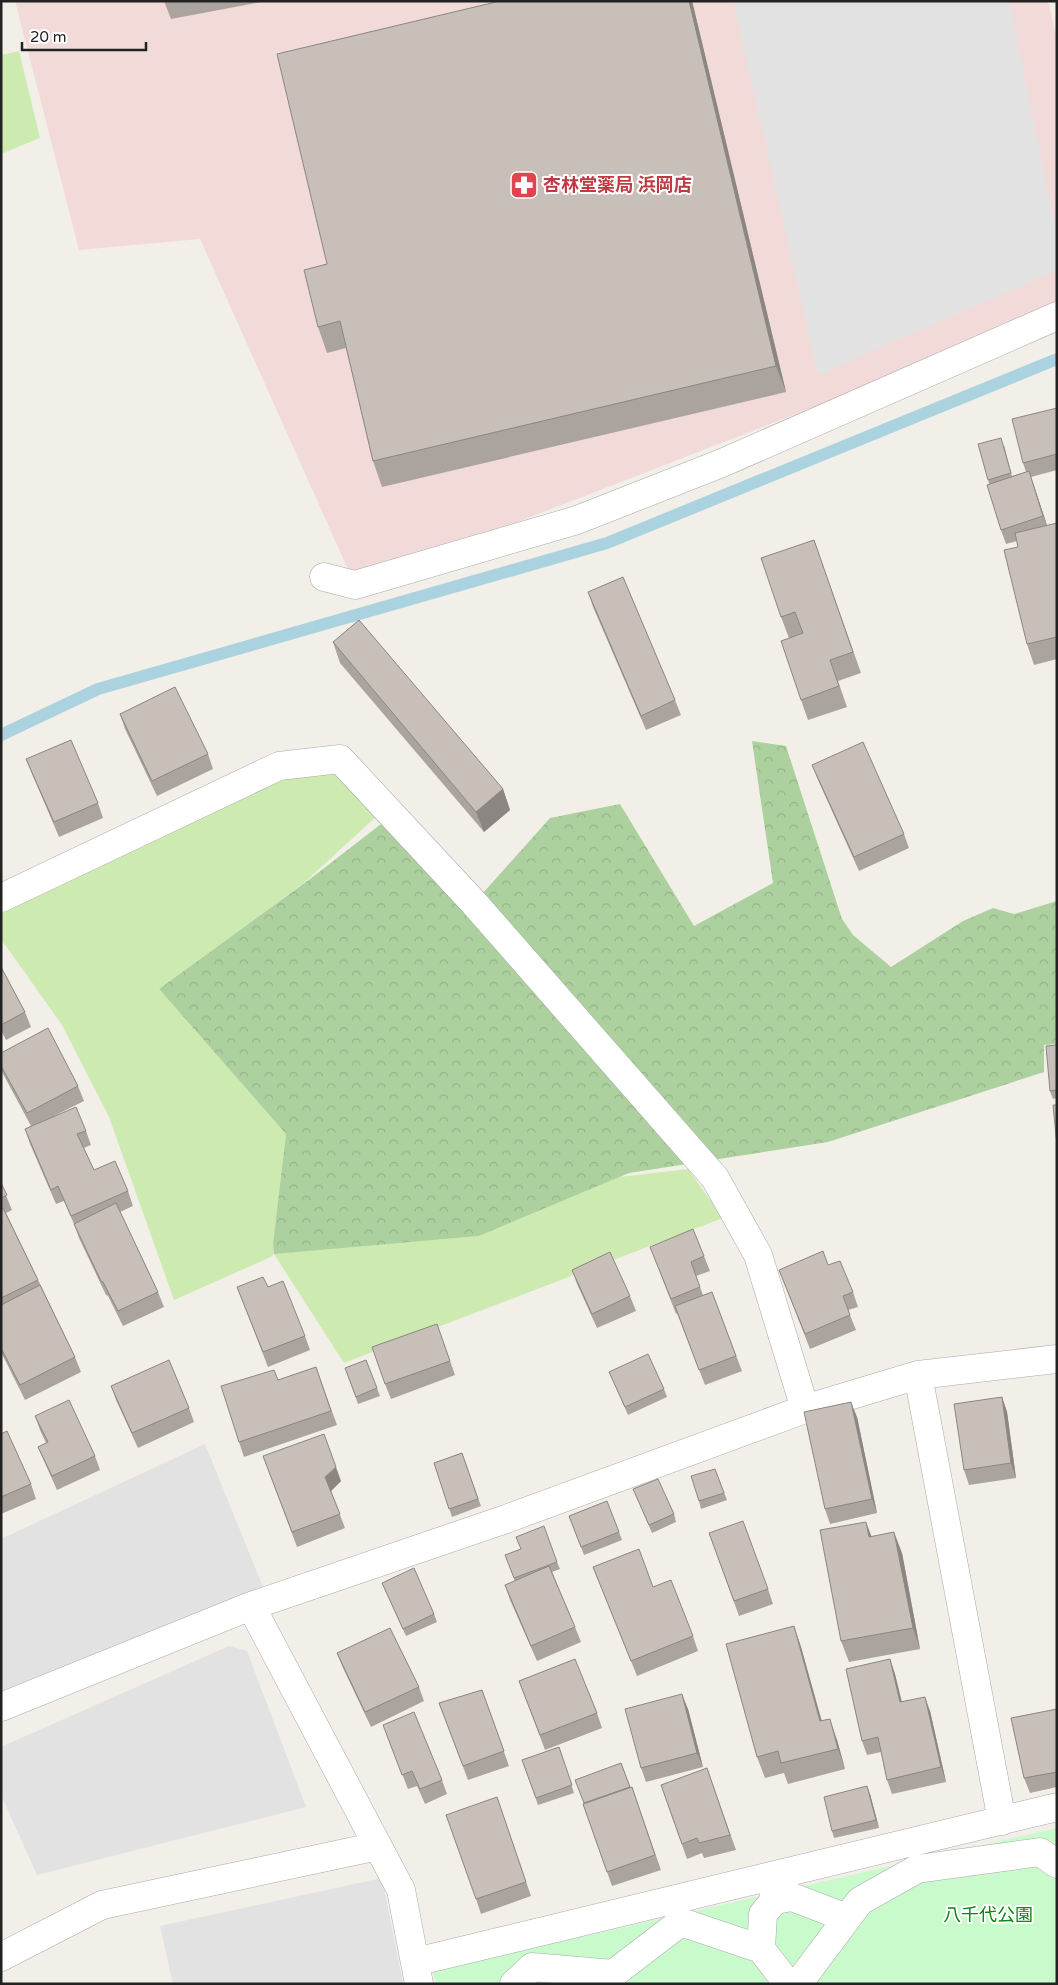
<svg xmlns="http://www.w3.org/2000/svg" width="1058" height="1985" font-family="'Varela Round','Noto Sans JP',sans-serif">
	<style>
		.commercial { fill: #f2dad9 }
		.grass { fill: #cdebb0 }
		.forest { fill: url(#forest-crowns) }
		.park { fill: #c8facc }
		.parking { fill: #e2e2e2 }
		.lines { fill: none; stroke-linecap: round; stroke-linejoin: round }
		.stream { stroke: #aad3df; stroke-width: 12 }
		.minor-casing { stroke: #a9a9a9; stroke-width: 29 }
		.minor { stroke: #fff; stroke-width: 28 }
		.wall { fill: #aba49e }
		.shaded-wall { fill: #8b8681 }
		.building { fill: #c7bfb8; stroke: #8b8681 }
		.labels { text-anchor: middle; stroke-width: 4; stroke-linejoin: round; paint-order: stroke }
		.health-label { font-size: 18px; font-weight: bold; fill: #be3a42; stroke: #fff; text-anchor: start }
		.park-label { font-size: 18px; fill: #0c8416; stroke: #fff }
	</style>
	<defs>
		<pattern id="forest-crowns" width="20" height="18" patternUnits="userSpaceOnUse" patternTransform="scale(1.25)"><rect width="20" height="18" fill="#add19e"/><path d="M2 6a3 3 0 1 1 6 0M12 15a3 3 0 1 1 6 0" fill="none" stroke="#95b388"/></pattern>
	</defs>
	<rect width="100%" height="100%" fill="#f2efe9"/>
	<path class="commercial" d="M 15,1 L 1048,1 L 1057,39 L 1057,313 L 355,585 L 200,239 L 79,250 Z"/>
	<path class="grass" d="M 19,51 L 40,138 L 1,154 L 1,55 Z
		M 333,766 L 379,814 L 305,882 L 159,989 L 286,1134 L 273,1243 L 274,1253 L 479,1236 L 619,1177 L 688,1169 L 723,1218 L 344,1363 L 274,1254 L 271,1257 L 174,1300 L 109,1117 L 62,1025 L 1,939 L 1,898 L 280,776 Z"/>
	<path class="forest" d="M 752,741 L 786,746 L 842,919 L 853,935 L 891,967 L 963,921 L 993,908 L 1014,914 L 1057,901 L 1057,1044 L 1044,1045 L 1044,1072 L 828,1142 L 629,1173 L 479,1236 L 274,1254 L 273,1243 L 286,1134 L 159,989 L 310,879 L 381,824 L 474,903 L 550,818 L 620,804 L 694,926 L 773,883 Z"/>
	<path class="park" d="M 1057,1828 L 1057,1984 L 436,1984 L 433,1971 Z"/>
	<path class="parking" d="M 733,1 L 1009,1 L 1057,235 L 1057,270 L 818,375 Z
		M 205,1444 L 263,1587 L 1,1696 L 1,1539 Z
		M 229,1646 L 247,1651 L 306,1807 L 37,1875 L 1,1795 L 1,1747 Z
		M 382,1878 L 403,1984 L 173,1984 L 160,1926 Z"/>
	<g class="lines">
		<path class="stream" d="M 1,735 L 98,689 L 607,543 L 1057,359"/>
		<g class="minor-casing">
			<path id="minor" d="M 324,577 L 355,585 L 577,520 L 722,463 L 1057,316
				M 1,898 L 279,766 L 340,759 L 474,903 L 715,1178 L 758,1255 L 805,1409
				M 918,1375 L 1002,1821
				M 251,1606 L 401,1890 L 419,1984
				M 1,1707 L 251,1606 L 506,1519 L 805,1409 L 918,1375 L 1057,1359
				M 775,1900 L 792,1897 L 847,1918
				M 761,1949 L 763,1914 L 775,1900 L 771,1876
				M 1,1957 L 102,1905 L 378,1846
				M 415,1962 L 1057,1807
				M 514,1984 L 532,1967 L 613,1974 L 681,1922 L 761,1949 L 788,1984
				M 798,1984 L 860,1901 L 917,1869 L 1040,1852 L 1057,1864"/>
		</g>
		<use href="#minor" class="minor"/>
	</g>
	<path class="wall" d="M 164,1 L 267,1 L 171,19 Z
		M 500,1 L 692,1 L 786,392 L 382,487 L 373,461 L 346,348 L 327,353 L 318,327 L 327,264 Z
		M 1057,408 L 1057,470 L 1031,477 L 1047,526 L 1057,523 L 1057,659 L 1034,665 L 1027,644 L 1018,547 L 1017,541 L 1006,544 L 1001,530 L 988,480 L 1004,445 L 1012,476 L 1026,472 L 1023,463 Z
		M 814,540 L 861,673 L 838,681 L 847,707 L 808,720 L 801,700 L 789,638 L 781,617 Z
		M 588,592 L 675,700 L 681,715 L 646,730 L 593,607 Z
		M 333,642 L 503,789 L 510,810 L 484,832 L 340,663 Z
		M 120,714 L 208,754 L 213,769 L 157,796 L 125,729 Z
		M 26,759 L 98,803 L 103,818 L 59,837 L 32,774 Z
		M 812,765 L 904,834 L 909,848 L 859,871 L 818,780 Z
		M 1,967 L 25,1012 L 31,1027 L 6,1040 L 1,1030 Z
		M 1057,1045 L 1057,1098 L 1053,1099 L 1050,1091 Z
		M 1,1053 L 78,1086 L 84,1101 L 54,1116 L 86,1131 L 91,1145 L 84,1148 L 94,1170 L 128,1191 L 133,1206 L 120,1212 L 158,1292 L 164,1307 L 123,1326 L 108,1296 L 106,1295 L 79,1238 L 74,1224 L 64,1201 L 56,1204 L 30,1144 L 25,1129 L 31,1126 L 1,1070 Z
		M 1,1183 L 12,1210 L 6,1213 L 75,1357 L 81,1372 L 25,1400 L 1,1352 Z
		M 650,1247 L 704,1256 L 710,1271 L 696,1276 L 703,1295 L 712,1292 L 742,1371 L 705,1385 L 677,1313 L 676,1314 Z
		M 572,1270 L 630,1296 L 636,1311 L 597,1328 L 577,1284 Z
		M 779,1270 L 853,1292 L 858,1307 L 848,1310 L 856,1330 L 810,1349 Z
		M 237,1287 L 268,1287 L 305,1336 L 310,1350 L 268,1367 Z
		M 437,1324 L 455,1375 L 391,1399 L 385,1384 Z
		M 316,1367 L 337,1425 L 244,1457 L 239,1442 L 278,1380 Z
		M 345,1368 L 377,1388 L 380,1396 L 358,1404 Z
		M 609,1372 L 664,1389 L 667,1397 L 628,1415 Z
		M 111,1386 L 189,1408 L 194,1422 L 138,1448 L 116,1400 Z
		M 1002,1397 L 1007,1412 L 1016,1478 L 969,1485 L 964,1470 Z
		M 35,1416 L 95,1456 L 100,1470 L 57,1490 L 44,1461 L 38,1447 L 46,1443 L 40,1430 Z
		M 857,1417 L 877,1513 L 830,1524 L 825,1509 Z
		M 1,1434 L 31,1484 L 36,1499 L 1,1514 Z
		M 462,1453 L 481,1506 L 452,1517 L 434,1463 Z
		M 263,1456 L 341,1481 L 331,1491 L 345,1528 L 297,1547 Z
		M 715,1469 L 727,1500 L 701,1509 L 699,1501 Z
		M 633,1489 L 674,1514 L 676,1522 L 652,1533 Z
		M 569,1516 L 619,1532 L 622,1540 L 584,1555 Z
		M 709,1533 L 768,1589 L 773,1604 L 739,1616 Z
		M 872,1537 L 902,1553 L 920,1649 L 849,1662 L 841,1641 Z
		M 521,1549 L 557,1562 L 560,1569 L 552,1572 L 575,1627 L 581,1642 L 537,1661 L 510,1600 L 505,1585 L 515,1581 L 505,1555 Z
		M 593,1567 L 653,1587 L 693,1636 L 698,1651 L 637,1676 Z
		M 382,1583 L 434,1614 L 437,1622 L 406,1636 Z
		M 794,1626 L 801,1647 L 822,1721 L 837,1740 L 845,1769 L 788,1784 L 784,1773 L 765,1778 L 757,1757 Z
		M 337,1653 L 419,1687 L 424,1701 L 371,1727 L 343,1668 Z
		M 890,1659 L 895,1674 L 902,1702 L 930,1711 L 946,1782 L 892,1794 L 887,1780 L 881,1752 L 867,1755 L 862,1741 Z
		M 519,1681 L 597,1713 L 602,1728 L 545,1750 Z
		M 482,1690 L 509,1766 L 468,1780 L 439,1703 Z
		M 688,1709 L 703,1767 L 646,1782 L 641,1768 Z
		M 1057,1709 L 1057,1787 L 1030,1793 L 1024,1778 Z
		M 383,1725 L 442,1780 L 447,1794 L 425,1804 L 417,1786 L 408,1789 Z
		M 559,1747 L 574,1793 L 538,1805 L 522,1760 Z
		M 621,1763 L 630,1787 L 632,1787 L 661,1870 L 612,1886 L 583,1804 L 584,1803 Z
		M 707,1768 L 736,1850 L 704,1858 L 702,1853 L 687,1859 L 661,1785 Z
		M 870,1794 L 879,1828 L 834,1838 L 832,1831 Z
		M 497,1797 L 531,1896 L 481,1914 L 476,1899 Z"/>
	<path class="shaded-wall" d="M 689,1 L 692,1 L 786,392 L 776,366 Z
		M 1029,471 L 1049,531 L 1043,516 Z
		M 503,789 L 510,810 L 484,832 L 476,812 Z
		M 1002,1397 L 1007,1412 L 1016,1478 L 1011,1463 Z
		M 851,1402 L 857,1417 L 877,1513 L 872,1499 Z
		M 336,1467 L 341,1481 L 331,1491 L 325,1477 Z
		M 866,1522 L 874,1543 L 869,1537 Z
		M 894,1532 L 902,1553 L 920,1649 L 913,1628 Z
		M 794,1626 L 801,1647 L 827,1742 L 820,1721 Z
		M 890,1659 L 895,1674 L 905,1717 L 900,1702 Z
		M 682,1694 L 688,1709 L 703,1767 L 697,1753 Z
		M 925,1697 L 930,1711 L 946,1782 L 941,1767 Z
		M 830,1719 L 837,1740 L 845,1769 L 838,1749 Z
		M 867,1786 L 870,1794 L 879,1828 L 876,1820 Z"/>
	<path class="building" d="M 500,1 L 689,1 L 776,366 L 373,461 L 340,321 L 318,327 L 304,270 L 327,264 L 277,54 Z
		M 1057,408 L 1057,454 L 1023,463 L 1012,419 Z
		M 1001,438 L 1011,473 L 988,480 L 978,444 Z
		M 1029,471 L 1043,516 L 1001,530 L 987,485 Z
		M 1057,523 L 1057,637 L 1027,644 L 1004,550 L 1018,547 L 1015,533 Z
		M 814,540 L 853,652 L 830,660 L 839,686 L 801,700 L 781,641 L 803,633 L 795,612 L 781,617 L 761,558 Z
		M 623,577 L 675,700 L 641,716 L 588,592 Z
		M 359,620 L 503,789 L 476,812 L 333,642 Z
		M 175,687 L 208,754 L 152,781 L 120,714 Z
		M 71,740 L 98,803 L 54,822 L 26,759 Z
		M 863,742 L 904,834 L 854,857 L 812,765 Z
		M 1,967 L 25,1012 L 1,1025 Z
		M 48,1028 L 78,1086 L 27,1113 L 1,1066 L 1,1053 Z
		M 1057,1045 L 1057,1090 L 1050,1091 L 1046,1046 Z
		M 1053,1105 L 1057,1105 L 1057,1145 Z
		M 76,1107 L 86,1131 L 77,1134 L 94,1170 L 115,1161 L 128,1191 L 71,1216 L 58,1186 L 51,1190 L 25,1129 Z
		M 1,1183 L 7,1195 L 1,1198 Z
		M 116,1203 L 158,1292 L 118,1311 L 103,1282 L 101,1281 L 74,1224 Z
		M 3,1208 L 38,1280 L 1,1298 L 1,1209 Z
		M 693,1229 L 704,1256 L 691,1262 L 700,1287 L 671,1299 L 650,1247 Z
		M 823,1251 L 828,1265 L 840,1261 L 853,1292 L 843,1296 L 850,1315 L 805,1334 L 779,1270 Z
		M 610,1252 L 630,1296 L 592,1314 L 572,1270 Z
		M 263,1277 L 268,1287 L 283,1281 L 305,1336 L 263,1352 L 237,1287 Z
		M 40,1285 L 75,1357 L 20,1385 L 1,1348 L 1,1305 Z
		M 712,1292 L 736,1356 L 699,1370 L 675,1306 Z
		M 437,1324 L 450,1361 L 385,1384 L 372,1347 Z
		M 648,1354 L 664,1389 L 625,1407 L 609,1372 Z
		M 169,1360 L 189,1408 L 132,1433 L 111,1386 Z
		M 366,1360 L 377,1388 L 356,1397 L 345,1368 Z
		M 316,1367 L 331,1411 L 239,1442 L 221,1386 L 274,1370 L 278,1380 Z
		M 1002,1397 L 1011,1463 L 964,1470 L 954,1404 Z
		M 69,1400 L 95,1456 L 52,1476 L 38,1447 L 48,1442 L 35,1416 Z
		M 851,1402 L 872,1499 L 825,1509 L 804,1412 Z
		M 7,1431 L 31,1484 L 1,1497 L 1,1434 Z
		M 324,1434 L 336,1467 L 325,1477 L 340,1514 L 292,1532 L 263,1456 Z
		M 462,1453 L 478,1499 L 449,1509 L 434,1463 Z
		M 715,1469 L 724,1493 L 699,1501 L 691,1476 Z
		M 658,1479 L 674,1514 L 649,1525 L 633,1489 Z
		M 607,1501 L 619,1532 L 581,1547 L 569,1516 Z
		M 743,1521 L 768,1589 L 734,1601 L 709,1533 Z
		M 866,1522 L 869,1537 L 894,1532 L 913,1628 L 841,1641 L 820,1530 Z
		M 544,1526 L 557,1562 L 514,1578 L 505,1555 L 521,1549 L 516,1537 Z
		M 639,1549 L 653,1587 L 671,1580 L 693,1636 L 631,1661 L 593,1567 Z
		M 549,1566 L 575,1627 L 531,1646 L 505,1585 Z
		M 414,1568 L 434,1614 L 403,1629 L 382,1583 Z
		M 794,1626 L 820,1721 L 830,1719 L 838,1749 L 781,1763 L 778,1751 L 757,1757 L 726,1644 Z
		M 390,1628 L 419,1687 L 365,1712 L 337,1653 Z
		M 575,1659 L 597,1713 L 540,1735 L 519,1681 Z
		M 890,1659 L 900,1702 L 925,1697 L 941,1767 L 887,1780 L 878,1737 L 862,1741 L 846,1669 Z
		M 482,1690 L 504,1751 L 463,1766 L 439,1703 Z
		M 682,1694 L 697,1753 L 641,1768 L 625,1709 Z
		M 1057,1709 L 1057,1772 L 1024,1778 L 1011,1718 Z
		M 414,1712 L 442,1780 L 420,1789 L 412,1771 L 402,1775 L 383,1725 Z
		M 559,1747 L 572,1785 L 536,1798 L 522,1760 Z
		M 621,1763 L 630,1787 L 584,1803 L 575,1780 Z
		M 707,1768 L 730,1835 L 699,1843 L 697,1838 L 682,1844 L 661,1785 Z
		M 867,1786 L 876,1820 L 832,1831 L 824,1797 Z
		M 632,1787 L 655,1855 L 607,1872 L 583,1804 Z
		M 497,1797 L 526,1882 L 476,1899 L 446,1815 Z"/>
	<defs>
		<g id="pharmacy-square" transform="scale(1.4375)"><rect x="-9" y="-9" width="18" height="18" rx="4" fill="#e0444e" stroke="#fff"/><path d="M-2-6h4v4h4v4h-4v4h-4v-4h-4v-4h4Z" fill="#fff"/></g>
	</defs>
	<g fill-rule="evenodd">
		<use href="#pharmacy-square" x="524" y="185"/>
	</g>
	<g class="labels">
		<g class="health-label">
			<text x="543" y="191">杏林堂薬局 浜岡店</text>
		</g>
		<g class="park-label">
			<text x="988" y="1921">八千代公園</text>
		</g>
	</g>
	<rect width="1058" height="1985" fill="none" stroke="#222222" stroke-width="5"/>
	<path d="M22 42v8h124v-8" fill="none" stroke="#222222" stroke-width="2.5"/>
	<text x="30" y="42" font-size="15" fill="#222222" stroke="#ffffff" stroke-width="4" paint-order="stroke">20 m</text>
</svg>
